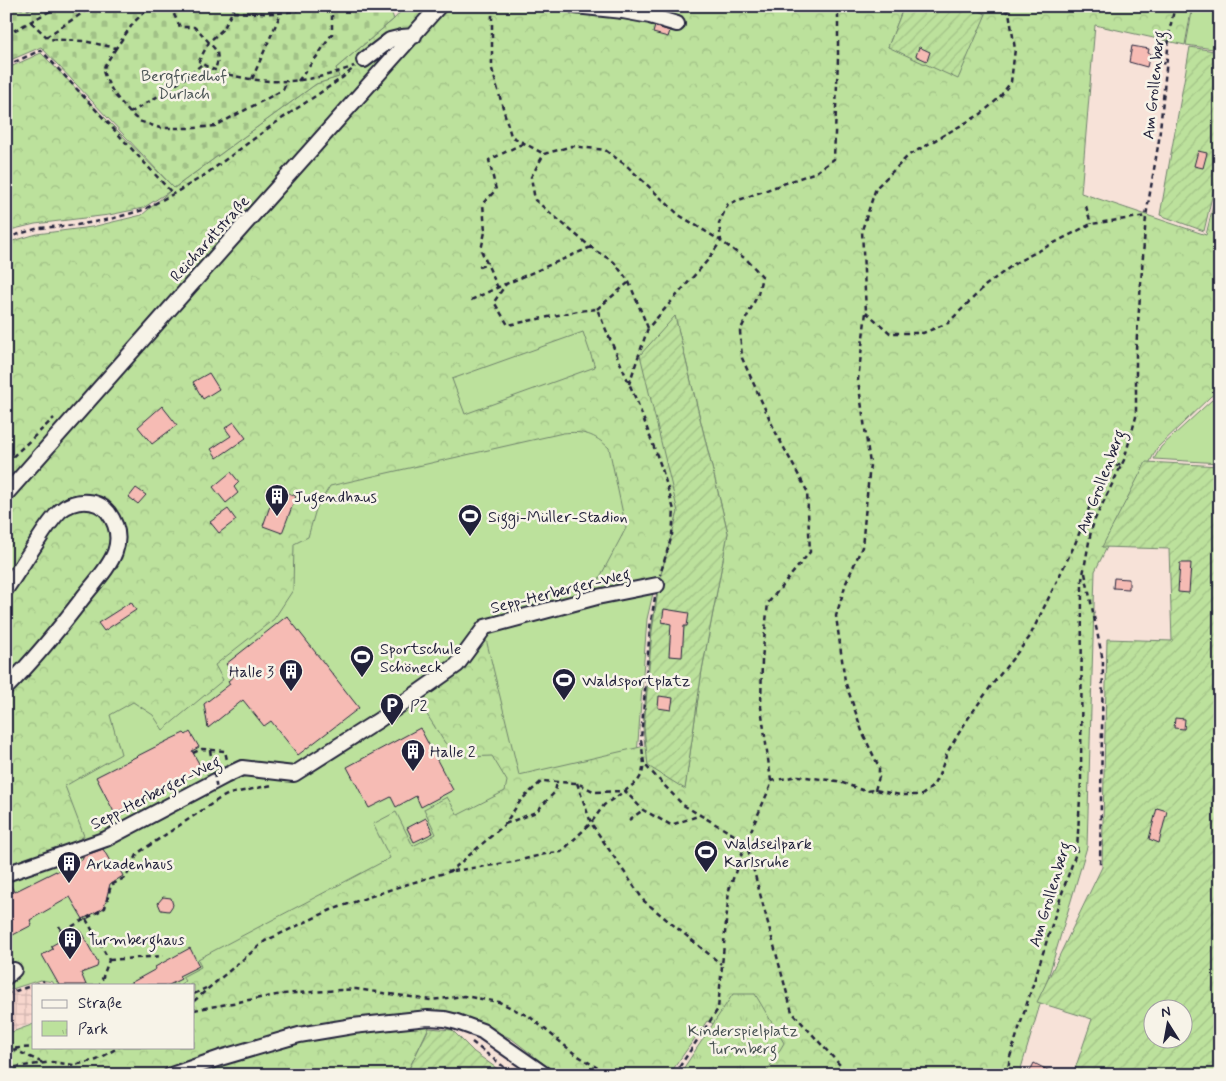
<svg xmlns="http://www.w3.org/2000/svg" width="1226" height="1081" font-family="Mynerve,sans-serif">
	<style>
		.industrial { fill: url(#industrial-grid) }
		.grass { fill: #bce19c; stroke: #6f826c }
		.forest { fill: url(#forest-crowns); stroke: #6f826c; fill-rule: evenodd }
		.cemetery { fill: url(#cemetery-stones); stroke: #6f826c }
		.park { fill: url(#park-tufts); stroke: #6f826c }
		.garden { fill: url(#garden-furrows); stroke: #6f826c; fill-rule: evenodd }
		.building { fill: #f6bbb4; stroke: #22223b }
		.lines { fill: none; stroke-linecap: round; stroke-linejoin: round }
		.minor-casing { stroke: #22223b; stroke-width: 18 }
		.path { stroke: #22223b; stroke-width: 2.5; stroke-dasharray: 5 4; stroke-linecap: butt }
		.minor { stroke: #f7f3e8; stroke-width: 14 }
		.path-bridge { stroke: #22223b; stroke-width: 2.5; stroke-dasharray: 5 4; stroke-linecap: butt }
		.labels { text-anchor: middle; stroke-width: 5; stroke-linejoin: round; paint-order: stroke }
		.park-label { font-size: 16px; fill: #485253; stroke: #f7f3e8 }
		.street-label { font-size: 16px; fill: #22223b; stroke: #f7f3e8 }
		.poi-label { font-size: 16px; fill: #22223b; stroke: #f7f3e8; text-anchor: start }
	</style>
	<defs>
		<pattern id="industrial-grid" width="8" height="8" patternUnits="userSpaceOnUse" patternTransform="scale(1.25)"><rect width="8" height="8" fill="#f7d6cd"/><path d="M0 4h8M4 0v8" fill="none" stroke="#d3b7b1"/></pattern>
		<pattern id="forest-crowns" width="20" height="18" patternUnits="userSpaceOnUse" patternTransform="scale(1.25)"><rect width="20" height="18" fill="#bce19c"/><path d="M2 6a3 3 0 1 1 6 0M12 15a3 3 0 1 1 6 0" fill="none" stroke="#a1c187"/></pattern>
		<pattern id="cemetery-stones" width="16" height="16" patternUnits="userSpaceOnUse" patternTransform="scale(1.25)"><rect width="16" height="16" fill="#bce19c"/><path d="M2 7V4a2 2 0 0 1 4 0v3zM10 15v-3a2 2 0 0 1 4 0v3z" fill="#a1c187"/></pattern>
		<pattern id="park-tufts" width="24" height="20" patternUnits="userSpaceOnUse" patternTransform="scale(1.25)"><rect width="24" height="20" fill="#bce19c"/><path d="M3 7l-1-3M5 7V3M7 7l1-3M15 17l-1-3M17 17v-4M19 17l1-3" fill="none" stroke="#a1c187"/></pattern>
		<pattern id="garden-furrows" width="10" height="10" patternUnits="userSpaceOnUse" patternTransform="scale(1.25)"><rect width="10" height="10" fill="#bce19c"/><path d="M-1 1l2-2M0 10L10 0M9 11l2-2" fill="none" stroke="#a1c187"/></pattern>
	</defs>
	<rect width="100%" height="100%" fill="#f7e2d8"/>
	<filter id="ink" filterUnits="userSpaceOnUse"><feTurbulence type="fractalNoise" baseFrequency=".02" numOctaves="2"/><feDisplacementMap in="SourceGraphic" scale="10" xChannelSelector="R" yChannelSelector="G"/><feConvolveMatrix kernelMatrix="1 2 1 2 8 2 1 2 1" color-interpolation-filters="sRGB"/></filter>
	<g filter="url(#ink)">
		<path class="industrial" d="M 45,980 L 49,985 L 34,985 L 34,1023 L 12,1030 L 6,1011 L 6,993 Z"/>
		<path class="grass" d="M 1193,6 L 1220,6 L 1220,50 L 1186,45 Z
			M 591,315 L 656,580 L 647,619 L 637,756 L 194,985 L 54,985 L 53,982 L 40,980 L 6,991 L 6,862 L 59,842 L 83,832 L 74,826 L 6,736 L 506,333 Z
			M 1220,397 L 1220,463 L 1154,459 L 1161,447 L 1213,399 Z"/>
		<path class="forest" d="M 406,6 L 904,6 L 888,47 L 985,14 L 969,6 L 1192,6 L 1185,45 L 1095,25 L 1081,193 L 1206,235 L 1220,177 L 1220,393 L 1211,396 L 1157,448 L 1095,571 L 1087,847 L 1019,1075 L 721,1075 L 723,1028 L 707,1021 L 669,1075 L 558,1075 L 512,1039 L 457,1013 L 437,1010 L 406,1075 L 6,1075 L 6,1016 L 12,1032 L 34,1024 L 34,1047 L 194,1047 L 194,985 L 179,985 L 185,981 L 182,977 L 201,967 L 198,959 L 390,858 L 373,824 L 396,812 L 413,846 L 436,834 L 424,809 L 447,797 L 458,815 L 505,791 L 507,781 L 492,756 L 466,757 L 445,743 L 419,702 L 420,686 L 478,641 L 486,639 L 519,775 L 645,746 L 643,728 L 651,631 L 659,578 L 591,594 L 626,528 L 609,448 C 594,434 584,431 563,433 L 330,486 L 316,509 L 308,537 L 294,544 L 293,590 L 274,619 L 215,665 L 223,680 L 163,730 L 153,715 L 133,702 L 110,715 L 121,754 L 65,786 L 84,836 L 38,867 L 6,882 L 6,243 L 37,234 L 92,227 L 142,215 L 170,191 L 143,208 L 109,215 L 35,224 L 6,231 L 6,69 L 41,53 L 174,188 L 316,84 L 338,77 L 336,68 L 394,19 ZM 675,316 L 728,533 L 702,670 L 685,788 L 644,727 L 652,631 L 660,578 L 678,512 ZM 583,332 L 595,367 L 465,414 L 452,379 Z"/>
		<path class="cemetery" d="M 6,6 L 389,6 L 394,19 L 336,68 L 339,77 L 316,84 L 174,188 L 41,47 L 6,62 Z"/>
		<path class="park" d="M 733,994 L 755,994 L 784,1043 L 765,1075 L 679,1075 Z"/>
		<path class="garden" d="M 904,6 L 969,6 L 986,14 L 958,79 L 888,47 Z
			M 1190,47 L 1220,52 L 1220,162 L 1204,231 L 1160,215 Z
			M 675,316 L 728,533 L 702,670 L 685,789 L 648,766 L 644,727 L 652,631 L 660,578 L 678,512 L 640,355 Z
			M 1146,462 L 1220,466 L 1220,1075 L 1073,1075 L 1092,1019 L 1037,1002 L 1102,867 L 1107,639 L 1172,641 L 1169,549 L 1102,547 ZM 1154,1008 L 1184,1008 L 1184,1038 L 1154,1038 Z
			M 429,1028 L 452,1030 L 474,1052 L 506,1075 L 406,1075 Z"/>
		<path class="building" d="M 655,26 L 670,31 L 668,37 L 653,33 Z
			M 1132,46 L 1149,49 L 1148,53 L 1150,54 L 1147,67 L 1129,62 Z
			M 919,47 L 930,52 L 927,61 L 916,56 Z
			M 1198,151 L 1207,153 L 1203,168 L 1194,166 Z
			M 209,373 L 219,389 L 203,399 L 193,382 Z
			M 162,406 L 177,425 L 152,444 L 138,427 Z
			M 234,422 L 246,438 L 217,458 L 211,449 L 231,436 L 225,428 Z
			M 231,472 L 239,482 L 234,487 L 238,493 L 226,503 L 213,487 Z
			M 136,488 L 146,495 L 138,504 L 129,497 Z
			M 285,492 L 296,496 L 282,533 L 263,526 L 270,506 L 279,509 Z
			M 228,509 L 236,520 L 219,533 L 210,522 Z
			M 1180,563 L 1191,563 L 1189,593 L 1178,592 Z
			M 1114,578 L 1129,579 L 1129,589 L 1113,588 Z
			M 131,602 L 136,610 L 104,631 L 98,623 Z
			M 664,609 L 689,613 L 687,626 L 684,626 L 682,657 L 669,656 L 671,624 L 662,622 Z
			M 287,616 L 359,708 L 298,755 L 271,721 L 264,726 L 243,700 L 208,728 L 204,704 L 230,684 L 228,681 L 235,675 L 226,664 Z
			M 659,696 L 673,698 L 671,710 L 658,708 Z
			M 1175,718 L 1185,719 L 1184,729 L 1174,728 Z
			M 420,728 L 453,790 L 421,807 L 416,796 L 396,807 L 391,797 L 369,808 L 347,767 Z
			M 190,732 L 199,747 L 192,751 L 202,769 L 187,777 L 187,778 L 115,814 L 96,777 L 169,740 L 184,733 L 186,735 Z
			M 1157,808 L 1167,811 L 1159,843 L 1149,839 Z
			M 426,818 L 433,833 L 414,842 L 407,828 Z
			M 103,849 L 114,868 L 118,866 L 123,876 L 110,884 L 104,908 L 83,919 L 70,897 L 30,920 L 32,925 L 11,936 L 6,928 L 6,883 L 9,882 L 14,892 L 56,871 L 56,872 L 74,862 L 82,860 L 84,856 Z
			M 163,897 L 171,898 L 173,905 L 169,911 L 161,910 L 158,903 Z
			M 80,930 L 98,963 L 97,967 L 81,973 L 86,985 L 59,985 L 42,955 L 53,949 L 51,946 Z
			M 190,948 L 199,966 L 179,976 L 181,979 L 169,985 L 127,985 L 156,969 L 155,967 Z
			M 1034,1063 L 1057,1075 L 1028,1075 Z"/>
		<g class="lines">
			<g class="minor-casing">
				<path id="minor" d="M 575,6 L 623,11 L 650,16 L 677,24
					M 364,60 L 390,40 L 402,37 L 414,36
					M 6,494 L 220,252 L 439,6
					M 6,589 C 17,573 27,557 37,542 C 44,531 51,520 60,511 C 74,499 96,498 108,512 C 117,524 120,538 115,552 C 109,568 95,582 85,595 C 60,628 35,659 6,688
					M 6,874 L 106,839 L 225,776 L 242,768 L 294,774 L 379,720 L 457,665 L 485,627 L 597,597 L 657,585
					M 6,977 L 14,970
					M 171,1075 L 220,1058 L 299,1035 L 353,1026 L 428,1018 L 445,1019 L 457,1022 L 482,1031 L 545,1075"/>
			</g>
			<path class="path" d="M 9,6 L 28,9 L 39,6
				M 170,6 L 180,27 L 194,27 L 200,32 L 214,48 L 217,52 L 218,60 L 215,70
				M 235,6 L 224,28 L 209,42 L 199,61 C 208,69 216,70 227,74 C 271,86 312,83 354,66
				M 492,6 L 492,69 L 511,136 L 544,154
				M 987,6 L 997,7 L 1008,12
				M 233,12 C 259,13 287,16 312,6
				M 6,19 L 11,6
				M 31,22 L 49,39 L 84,41 L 116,48 L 134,22 L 151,6
				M 6,35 L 50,11 L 56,6
				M 46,37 L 93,6
				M 116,48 L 105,65 L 103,71 L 105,77 L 114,94 L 130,113 L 139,121 L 160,128 L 195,128 L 215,126 L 283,90 L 287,81
				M 1153,55 L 1160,51 L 1163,63 L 1167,64
				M 6,66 L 41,50 L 173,194
				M 252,79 L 281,13
				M 298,81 L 318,55 L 332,34 L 332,6
				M 130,113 C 155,98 180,84 202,64
				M 1086,206 L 1091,224
				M 6,238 L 39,228 L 77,225 L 111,219 L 143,210 L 173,194 L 202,177 L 274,124 L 342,78 L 355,67
				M 591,247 L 506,284 L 494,302 L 508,325 L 578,311 L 597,309 L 638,404 L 662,469 L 674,510 L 672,535 L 660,575
				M 479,267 L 488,264
				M 498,288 L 481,250 L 485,232 L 483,203 L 496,190 L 489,160 L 524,143
				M 471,300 L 505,284
				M 597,309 L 628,283
				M 866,312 L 890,333 L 923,333 L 948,323 L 986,285 L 1017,262 L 1091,224 L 1146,216
				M 648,328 L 629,282 L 614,262 L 596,251 L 581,239 L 535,200 L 531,177 L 544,154 L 572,146 L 605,150 L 627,166 L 679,215 L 721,241 L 747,260 L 762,276 L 758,294 L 740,331 L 742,358 L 775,431 L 807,491 L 810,552 L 768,603 L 762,659 L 761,707 L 771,781 L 770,787 L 746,842 L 729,890 L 718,1009 L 674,1075
				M 629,384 L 648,328 L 707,261 L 721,241 L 719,223 L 728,204 L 816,172 L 834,159 L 838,58 L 838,6
				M 6,463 L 54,418
				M 1085,573 L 1103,661 L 1100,865
				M 655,597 L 650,627 L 641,739 L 644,764 L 683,805 L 746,842 L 792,1012 L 849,1075
				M 210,750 L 213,768
				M 193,753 L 202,749 L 225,751 L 227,760
				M 771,781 L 798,776 L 837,781 L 865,791 L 875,790 L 900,795 L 922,795 L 933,786 L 939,775 L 948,751 L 967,720 L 991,686 L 1029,638 L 1075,544 L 1100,480 L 1123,461
				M 577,783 L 591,823 L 644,901 L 721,964
				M 875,790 L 879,777 L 879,767 L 863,734 L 845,681 L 836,616 L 846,583 L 862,547 L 870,464 L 858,380 L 866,312 L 862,230 L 876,188 L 909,155 L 981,114 L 999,98 L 1011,82 L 1015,49 L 1009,12 L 1006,6
				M 629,820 L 643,810
				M 505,824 L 536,812 L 555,792 L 557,782
				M 453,871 L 513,862 L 549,853 L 561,852 L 591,823 L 604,805 L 625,791 L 638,781 L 642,774 L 644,764
				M 86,919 L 109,960 L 100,985
				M 59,926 L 62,932 L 105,908 L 111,885 L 126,877 L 138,853 L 219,799 L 229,794 L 272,785
				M 109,960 L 163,956
				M 34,985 L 44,981
				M 6,994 L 34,985
				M 194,994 L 206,988
				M 194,1001 L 210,987 L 265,941 L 331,910 L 395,888 L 451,871 L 504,825 L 521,800 L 542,781 L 577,783 L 595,792 L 625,791 L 643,810 L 671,825 L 701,815
				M 194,1010 L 282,994 L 356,989 L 431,1000 L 464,996 L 499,1002 L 530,1017 L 575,1054 L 609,1075
				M 472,1042 L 514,1075
				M 6,1049 L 37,1047
				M 13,1049 L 43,1063
				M 6,1066 L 16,1067 L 52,1062 L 74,1065 L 97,1060 L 119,1047
				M 1007,1075 L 1010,1057 L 1061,896 L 1077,850 L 1081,780 L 1082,580 L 1091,531 L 1095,519 L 1124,460 L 1136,417 L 1136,349 L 1146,216 L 1159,140 L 1170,28 L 1175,6"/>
			<use href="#minor" class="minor"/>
			<path class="path-bridge" d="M 214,773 L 217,790"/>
		</g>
	</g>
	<defs>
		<g id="building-pin" transform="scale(1.25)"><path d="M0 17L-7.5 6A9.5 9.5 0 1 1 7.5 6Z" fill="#22223b" stroke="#f7f3e8"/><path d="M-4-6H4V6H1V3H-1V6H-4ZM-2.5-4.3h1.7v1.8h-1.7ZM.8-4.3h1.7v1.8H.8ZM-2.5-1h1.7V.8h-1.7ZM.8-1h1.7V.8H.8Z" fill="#fff"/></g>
		<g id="stadium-pin" transform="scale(1.25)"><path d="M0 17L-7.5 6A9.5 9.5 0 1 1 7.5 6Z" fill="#22223b" stroke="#f7f3e8"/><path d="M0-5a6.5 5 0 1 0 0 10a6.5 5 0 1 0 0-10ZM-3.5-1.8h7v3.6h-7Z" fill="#fff"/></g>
		<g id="parking-pin" transform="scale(1.25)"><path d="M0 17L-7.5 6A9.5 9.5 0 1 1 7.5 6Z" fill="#22223b" stroke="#f7f3e8"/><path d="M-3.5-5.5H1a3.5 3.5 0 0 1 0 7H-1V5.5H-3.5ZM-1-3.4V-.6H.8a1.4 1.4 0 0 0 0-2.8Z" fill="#fff"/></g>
	</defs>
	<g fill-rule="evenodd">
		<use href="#building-pin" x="277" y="496"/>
		<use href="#stadium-pin" x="470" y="516"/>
		<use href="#stadium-pin" x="362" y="657"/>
		<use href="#building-pin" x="291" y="671"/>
		<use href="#stadium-pin" x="564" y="680"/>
		<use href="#parking-pin" x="392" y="705"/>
		<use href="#building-pin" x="413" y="751"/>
		<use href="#stadium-pin" x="706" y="852"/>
		<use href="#building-pin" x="69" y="863"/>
		<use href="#building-pin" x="70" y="939"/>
	</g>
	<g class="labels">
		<g class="park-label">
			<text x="184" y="81">Bergfriedhof<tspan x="184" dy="18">Durlach</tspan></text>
			<text x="743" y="1036">Kinderspielplatz<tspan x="743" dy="18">Turmberg</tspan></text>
		</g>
		<g class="street-label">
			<text transform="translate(1153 85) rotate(-84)" y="6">Am Grollenberg</text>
			<text transform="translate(209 238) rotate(-48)" y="6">Reichardtstraße</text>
			<text transform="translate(1100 481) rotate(-69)" y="6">Am Grollenberg</text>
			<text transform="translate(560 590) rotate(-14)" y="6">Sepp-Herberger-Weg</text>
			<text transform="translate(155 792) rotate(-27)" y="6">Sepp-Herberger-Weg</text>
			<text transform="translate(1049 894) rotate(-73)" y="6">Am Grollenberg</text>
		</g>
		<g class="poi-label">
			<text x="294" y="502">Jugendhaus</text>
			<text x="488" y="522">Siggi-Müller-Stadion</text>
			<text x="380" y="654">Sportschule<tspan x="380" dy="18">Schöneck</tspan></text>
			<text x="274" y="677" text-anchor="end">Halle 3</text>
			<text x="582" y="686">Waldsportplatz</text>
			<text x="410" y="711">P2</text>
			<text x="430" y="757">Halle 2</text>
			<text x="724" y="849">Waldseilpark<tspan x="724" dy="18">Karlsruhe</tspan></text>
			<text x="86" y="869">Arkadenhaus</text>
			<text x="88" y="945">Turmberghaus</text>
		</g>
	</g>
	<rect width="1226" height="1081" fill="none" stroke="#f7f3e8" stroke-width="25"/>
	<rect x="12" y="12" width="1201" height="1056" fill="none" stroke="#22223b" stroke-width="2" filter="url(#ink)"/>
	<rect x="32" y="984" width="162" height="65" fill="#f7f3e8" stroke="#a29fa3"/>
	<rect x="42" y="1000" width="25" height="8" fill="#f7f3e8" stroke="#a29fa3"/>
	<text x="78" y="1008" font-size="15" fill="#22223b">Straße</text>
	<rect x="42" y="1021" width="25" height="15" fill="url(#park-tufts)" stroke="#a29fa3"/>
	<text x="78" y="1034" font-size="15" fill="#22223b">Park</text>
	<g transform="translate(1168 1024) rotate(349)"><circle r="24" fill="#f7f3e8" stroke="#a29fa3"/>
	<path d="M0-4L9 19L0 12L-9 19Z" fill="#22223b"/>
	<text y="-8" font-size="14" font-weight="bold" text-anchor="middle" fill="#22223b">N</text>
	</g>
</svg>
